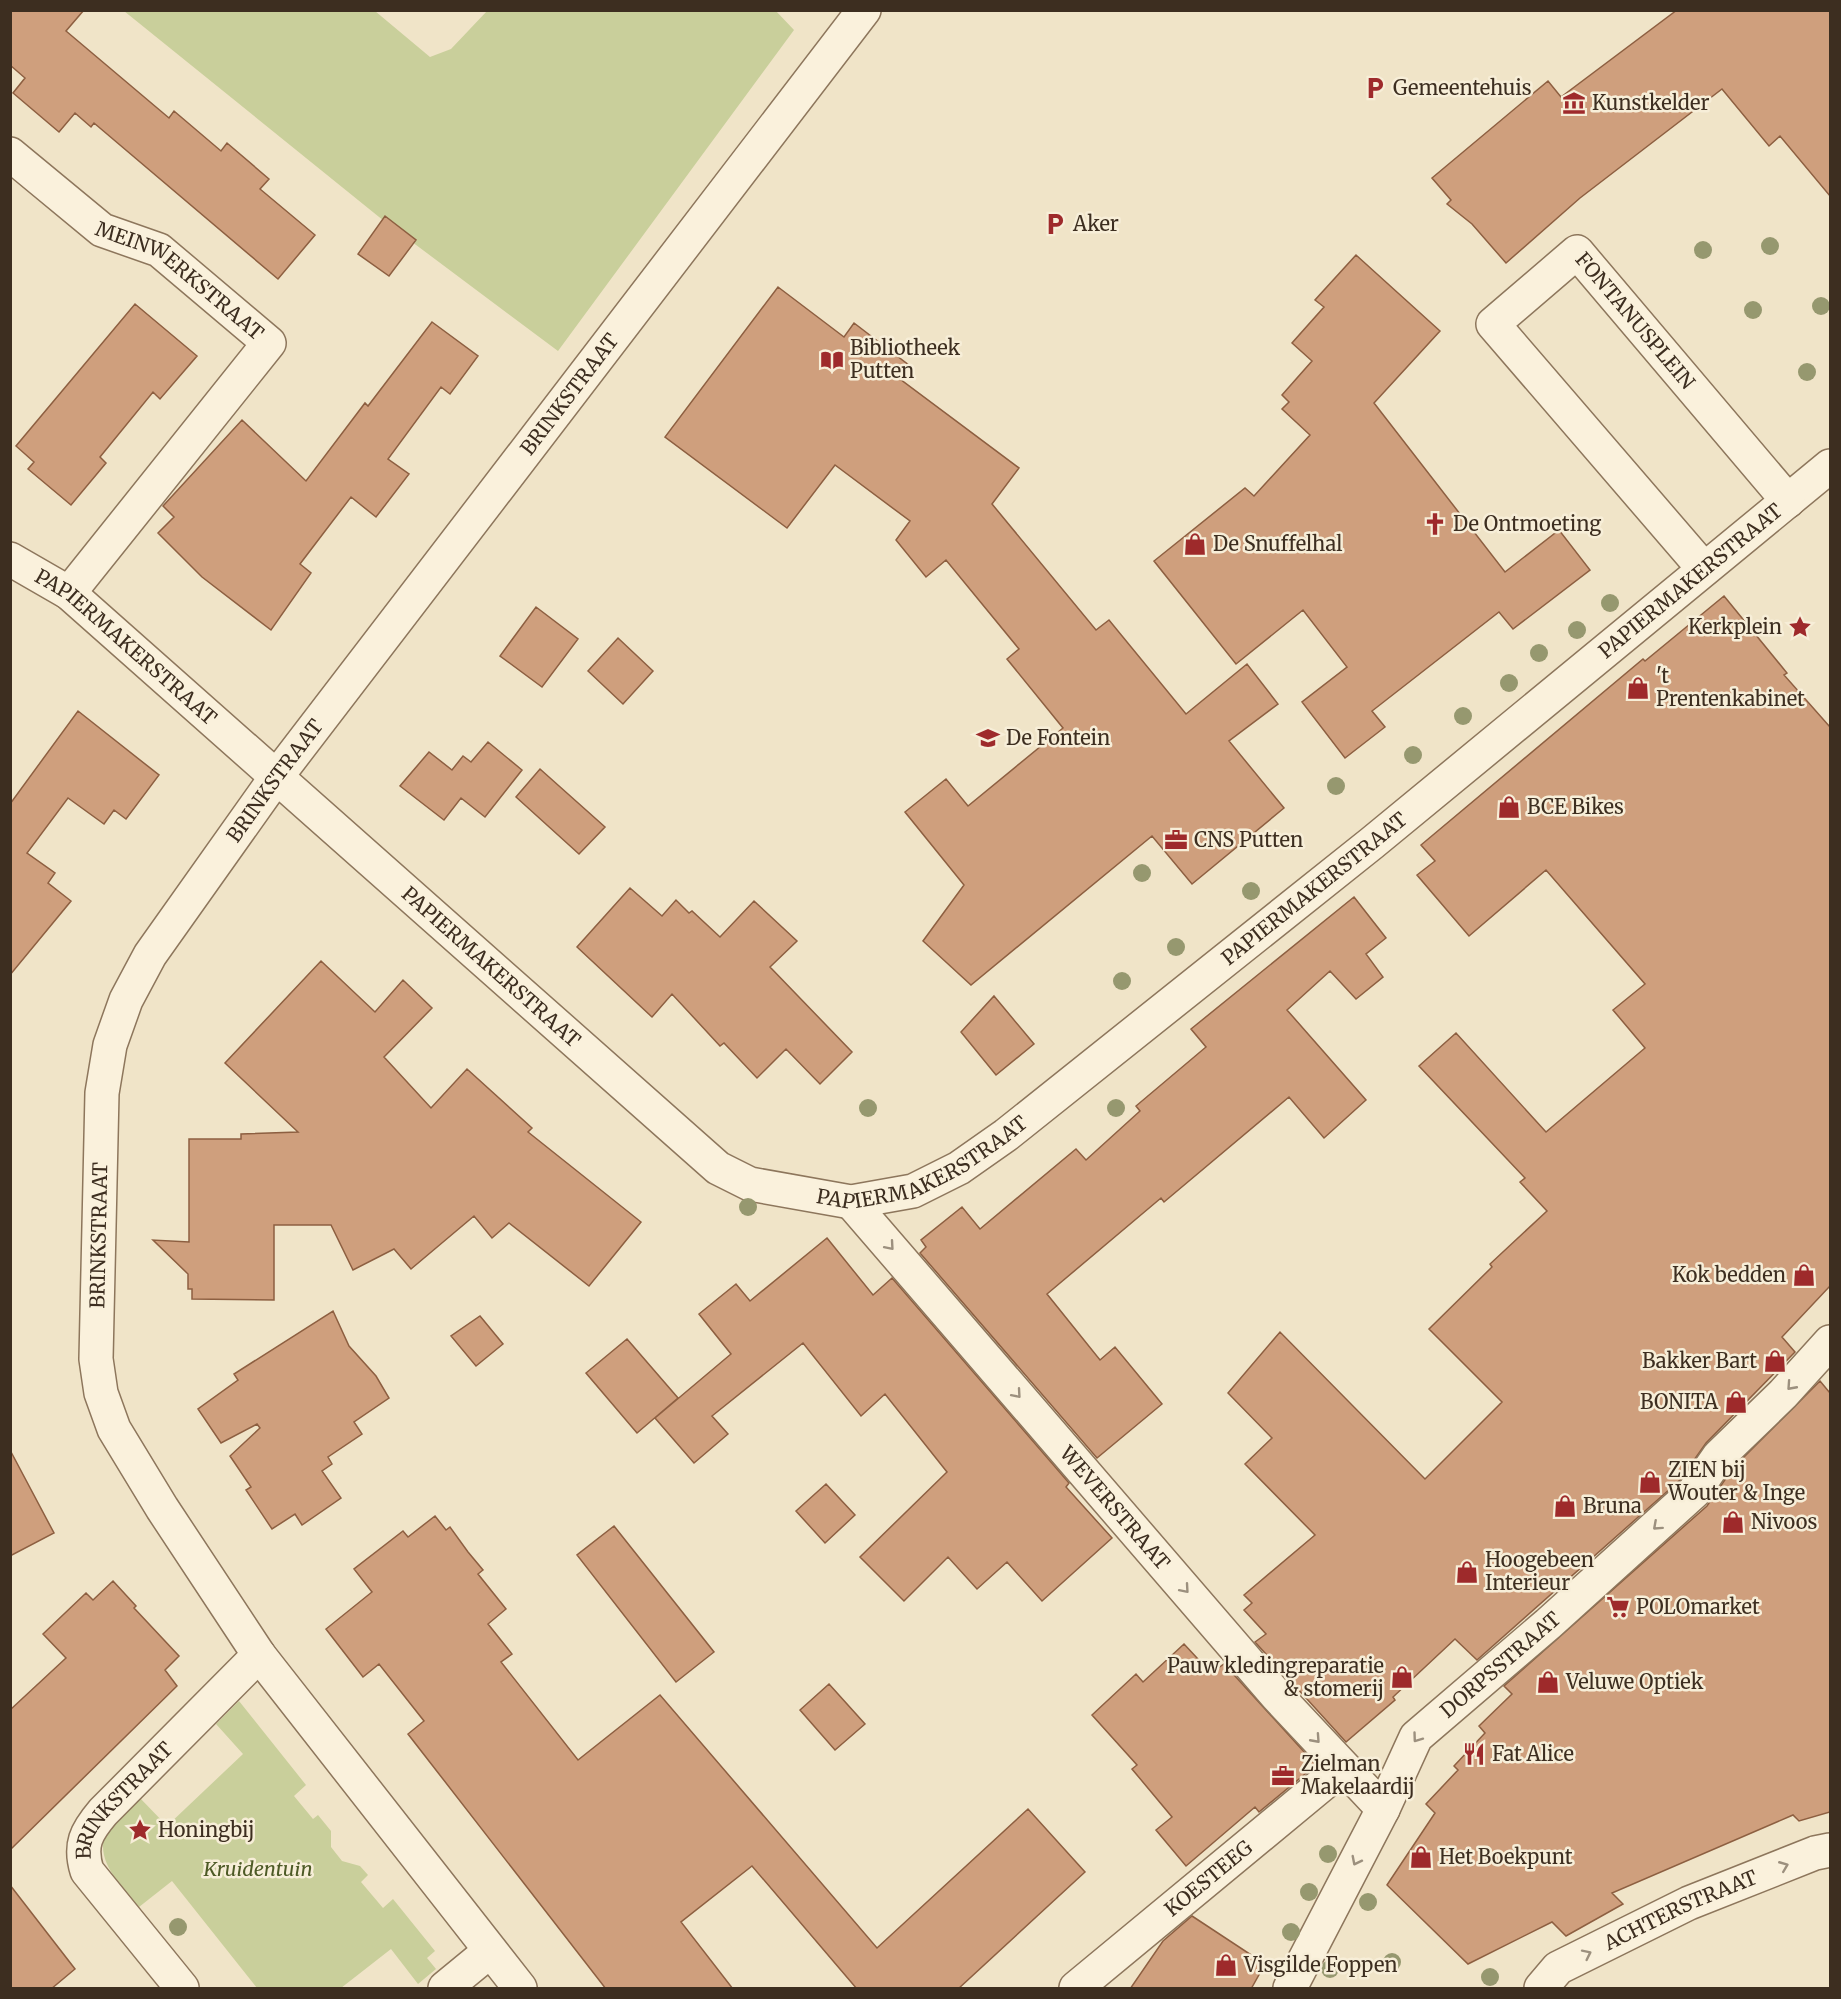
<svg xmlns="http://www.w3.org/2000/svg" width="1841" height="1999" font-family="Merriweather,serif">
	<style>
		.green { fill: #c9cf9b }
		.building { fill: #cf9f7d; stroke: #8d5f41; stroke-width: 1.5 }
		.lines { fill: none; stroke-linecap: round; stroke-linejoin: round }
		.minor-casing { stroke: #8d765c; stroke-width: 36 }
		.minor { stroke: #faf1dc; stroke-width: 33 }
		.tree { fill: #96986f }
		.oneway { stroke: #9c907e }
		.labels { text-anchor: middle; stroke-width: 5; stroke-linejoin: round; paint-order: stroke }
		.poi-label { font-size: 20px; fill: #3d2e20; stroke: #f7eed8; text-anchor: start }
		.street-label { font-size: 20px; fill: #3d2e20; stroke: #f7eed8 }
		.park-label { font-size: 20px; font-style: italic; fill: #4d5a26; stroke: #f7eed8 }
	</style>
	<rect width="100%" height="100%" fill="#f0e4c8"/>
	<path class="green" d="M 124,11 L 375,11 L 430,57 L 451,49 L 487,11 L 776,11 L 794,30 L 558,351 L 384,221 Z
		M 239,1701 L 306,1785 L 294,1796 L 313,1819 L 318,1815 L 331,1831 L 331,1847 L 342,1861 L 360,1866 L 368,1875 L 361,1882 L 383,1908 L 393,1899 L 435,1951 L 427,1958 L 436,1969 L 418,1984 L 391,1949 L 341,1988 L 257,1988 L 172,1881 L 139,1907 C 120,1884 88,1855 111,1824 C 119,1814 130,1806 139,1797 L 167,1826 L 243,1754 L 216,1724 Z"/>
	<path class="building" d="M 10,10 L 84,10 L 66,31 L 169,118 L 174,111 L 221,151 L 227,143 L 269,179 L 260,189 L 315,235 L 278,279 L 94,123 L 91,127 L 75,113 L 59,132 L 13,93 L 25,78 L 10,65 Z
		M 1677,10 L 1830,10 L 1830,196 L 1780,136 L 1769,146 L 1722,89 L 1580,198 L 1506,263 L 1472,224 L 1447,204 L 1451,200 L 1432,178 L 1548,81 L 1561,97 Z
		M 385,216 L 416,240 L 389,276 L 358,254 Z
		M 1356,255 L 1440,331 L 1374,403 L 1505,572 L 1559,530 L 1590,570 L 1513,629 L 1499,612 L 1372,711 L 1385,727 L 1345,758 L 1302,702 L 1347,667 L 1303,610 L 1236,664 L 1154,561 L 1245,488 L 1254,496 L 1310,435 L 1282,409 L 1289,402 L 1282,395 L 1312,361 L 1292,343 L 1324,307 L 1315,300 Z
		M 778,287 L 844,337 L 854,323 L 910,366 L 900,379 L 1019,468 L 992,504 L 1096,630 L 1109,620 L 1186,714 L 1247,664 L 1278,704 L 1229,741 L 1284,808 L 1192,884 L 1152,836 L 971,985 L 923,941 L 964,885 L 905,812 L 946,779 L 968,806 L 1063,728 L 1007,659 L 1019,649 L 946,560 L 926,577 L 896,540 L 910,521 L 835,465 L 787,528 L 665,437 Z
		M 135,304 L 197,356 L 160,399 L 153,392 L 100,457 L 106,463 L 71,505 L 28,469 L 34,462 L 16,446 Z
		M 432,322 L 478,356 L 450,394 L 441,387 L 388,459 L 409,474 L 376,517 L 351,497 L 300,564 L 311,573 L 271,630 L 202,577 L 158,533 L 174,517 L 163,506 L 242,420 L 306,481 L 365,403 L 368,406 Z
		M 1724,596 L 1787,673 L 1784,675 L 1830,727 L 1830,1286 L 1782,1337 L 1795,1352 L 1706,1443 L 1680,1480 L 1477,1660 L 1455,1639 L 1393,1697 L 1395,1700 L 1346,1742 L 1255,1642 L 1266,1634 L 1244,1610 L 1252,1603 L 1244,1595 L 1315,1535 L 1245,1464 L 1272,1438 L 1228,1393 L 1280,1332 L 1425,1479 L 1502,1402 L 1429,1329 L 1492,1267 L 1490,1264 L 1547,1211 L 1520,1182 L 1525,1178 L 1419,1066 L 1456,1033 L 1546,1132 L 1645,1048 L 1613,1010 L 1645,984 L 1546,870 L 1469,936 L 1417,875 L 1435,861 L 1421,845 L 1643,659 L 1645,661 Z
		M 536,607 L 578,639 L 542,687 L 500,656 Z
		M 618,638 L 653,671 L 623,704 L 588,671 Z
		M 78,711 L 159,775 L 126,819 L 114,810 L 104,824 L 68,798 L 27,853 L 55,873 L 48,883 L 71,901 L 10,975 L 10,804 Z
		M 488,742 L 522,770 L 485,817 L 461,798 L 444,820 L 400,786 L 429,752 L 452,770 L 463,756 L 471,762 Z
		M 540,769 L 605,827 L 579,854 L 516,797 Z
		M 630,888 L 662,916 L 676,900 L 689,913 L 692,911 L 720,937 L 754,901 L 797,941 L 770,967 L 852,1052 L 820,1084 L 786,1049 L 757,1078 L 724,1043 L 720,1046 L 672,994 L 652,1017 L 577,947 Z
		M 1354,897 L 1386,938 L 1366,954 L 1383,977 L 1356,999 L 1330,971 L 1287,1010 L 1366,1100 L 1324,1138 L 1289,1097 L 1164,1202 L 1161,1198 L 1047,1294 L 1100,1360 L 1115,1347 L 1162,1404 L 1097,1458 L 920,1253 L 926,1247 L 921,1240 L 962,1207 L 980,1229 L 1076,1149 L 1086,1160 L 1140,1111 L 1136,1106 L 1206,1047 L 1191,1029 Z
		M 321,961 L 375,1012 L 403,980 L 432,1008 L 384,1057 L 431,1108 L 467,1069 L 532,1128 L 528,1132 L 641,1222 L 589,1286 L 509,1223 L 492,1238 L 474,1216 L 411,1269 L 394,1249 L 353,1270 L 331,1225 L 274,1225 L 274,1300 L 192,1299 L 192,1289 L 188,1289 L 188,1274 L 153,1240 L 189,1242 L 189,1139 L 241,1139 L 241,1134 L 298,1132 L 225,1063 Z
		M 994,996 L 1034,1044 L 996,1075 L 961,1032 Z
		M 827,1238 L 873,1295 L 892,1278 L 1069,1483 L 1066,1487 L 1112,1538 L 1042,1601 L 1007,1562 L 977,1589 L 948,1557 L 904,1601 L 860,1557 L 947,1472 L 885,1394 L 861,1416 L 803,1343 L 712,1416 L 728,1434 L 694,1463 L 655,1418 L 731,1354 L 699,1314 L 736,1284 L 750,1301 Z
		M 333,1311 L 349,1346 L 376,1376 L 389,1398 L 354,1422 L 362,1434 L 328,1457 L 332,1464 L 322,1471 L 341,1498 L 302,1525 L 295,1514 L 272,1529 L 246,1490 L 251,1487 L 230,1456 L 260,1428 L 257,1424 L 221,1443 L 198,1409 L 238,1380 L 234,1374 Z
		M 480,1316 L 503,1344 L 476,1366 L 451,1336 Z
		M 627,1339 L 678,1398 L 637,1433 L 586,1373 Z
		M 1820,1381 L 1830,1393 L 1830,1812 L 1799,1821 L 1793,1815 L 1612,1893 L 1623,1904 L 1566,1936 L 1552,1922 L 1468,1964 L 1387,1885 L 1435,1813 L 1426,1804 L 1458,1770 L 1454,1766 L 1485,1733 L 1479,1726 L 1512,1694 L 1504,1686 L 1707,1506 L 1733,1468 Z
		M 10,1450 L 54,1533 L 10,1556 Z
		M 826,1484 L 855,1515 L 825,1543 L 796,1511 Z
		M 435,1516 L 446,1530 L 450,1527 L 468,1552 L 483,1570 L 478,1574 L 506,1609 L 488,1624 L 512,1654 L 501,1662 L 578,1760 L 660,1695 L 877,1948 L 1028,1809 L 1085,1872 L 958,1989 L 857,1989 L 752,1866 L 681,1922 L 733,1989 L 606,1989 L 408,1734 L 424,1721 L 379,1664 L 363,1677 L 326,1629 L 372,1592 L 354,1569 L 403,1531 L 408,1537 Z
		M 614,1526 L 714,1652 L 676,1682 L 577,1555 Z
		M 113,1581 L 136,1606 L 134,1608 L 179,1656 L 165,1670 L 177,1686 L 10,1850 L 10,1710 L 66,1658 L 43,1634 L 86,1593 L 93,1600 Z
		M 1184,1644 L 1211,1673 L 1224,1664 L 1316,1765 L 1259,1812 L 1255,1807 L 1186,1866 L 1156,1830 L 1172,1817 L 1132,1769 L 1137,1765 L 1092,1715 L 1136,1674 L 1143,1682 Z
		M 829,1684 L 865,1724 L 835,1750 L 800,1710 Z
		M 10,1885 L 75,1969 L 51,1989 L 10,1989 Z
		M 1192,1916 L 1265,1964 L 1251,1989 L 1130,1989 L 1163,1941 Z"/>
	<g class="lines">
		<g class="minor-casing">
			<g id="minor">
				<path id="s1" d="M 10,154 L 102,230 L 159,250 L 269,343 L 69,593"/>
				<path id="s2" d="M 10,559 L 69,593 L 718,1168 L 750,1184 L 851,1202 L 913,1191 L 959,1168 L 1006,1135 L 1372,843 L 1830,466"/>
				<path id="s3" d="M 1704,569 L 1493,324 L 1577,252 L 1788,501"/>
				<path id="s4" d="M 851,1202 L 1277,1696 L 1383,1809"/>
				<path id="s5" d="M 182,1988 L 87,1871 C 79,1845 86,1832 103,1812 L 259,1655"/>
				<path d="M 445,1988 L 490,1951"/>
				<path id="s6" d="M 520,1988 L 259,1655 L 162,1508 L 114,1429 L 101,1393 L 96,1359 L 102,1093 L 110,1045 L 126,1000 L 150,955 L 277,776 L 864,10"/>
				<path id="s7" d="M 1076,1988 L 1342,1768"/>
				<path id="s8" d="M 1290,1988 L 1383,1809 L 1416,1737 L 1548,1624 L 1694,1492 L 1719,1456 L 1783,1394 L 1830,1342"/>
				<path id="s9" d="M 1541,1988 L 1558,1968 L 1689,1903 L 1815,1853 L 1830,1850"/>
			</g>
		</g>
		<use href="#minor" class="minor"/>
	</g>
	<g class="tree">
		<circle cx="1770" cy="246" r="9"/>
		<circle cx="1703" cy="250" r="9"/>
		<circle cx="1821" cy="306" r="9"/>
		<circle cx="1753" cy="310" r="9"/>
		<circle cx="1807" cy="372" r="9"/>
		<circle cx="1610" cy="603" r="9"/>
		<circle cx="1577" cy="630" r="9"/>
		<circle cx="1539" cy="653" r="9"/>
		<circle cx="1509" cy="683" r="9"/>
		<circle cx="1463" cy="716" r="9"/>
		<circle cx="1413" cy="755" r="9"/>
		<circle cx="1336" cy="786" r="9"/>
		<circle cx="1142" cy="873" r="9"/>
		<circle cx="1251" cy="891" r="9"/>
		<circle cx="1176" cy="947" r="9"/>
		<circle cx="1122" cy="981" r="9"/>
		<circle cx="868" cy="1108" r="9"/>
		<circle cx="1116" cy="1108" r="9"/>
		<circle cx="748" cy="1207" r="9"/>
		<circle cx="1328" cy="1854" r="9"/>
		<circle cx="1309" cy="1892" r="9"/>
		<circle cx="1368" cy="1902" r="9"/>
		<circle cx="178" cy="1927" r="9"/>
		<circle cx="1291" cy="1932" r="9"/>
		<circle cx="1392" cy="1962" r="9"/>
		<circle cx="1330" cy="1969" r="9"/>
		<circle cx="1490" cy="1977" r="9"/>
	</g>
	<defs><path id="oneway-chevron" d="M-2-3.5L2.5 0L-2 3.5" fill="none" stroke-width="1.6" stroke-linecap="round" stroke-linejoin="round" transform="scale(1.5)"/></defs>
	<g class="oneway">
		<use href="#oneway-chevron" transform="translate(890 1246) rotate(49)"/>
		<use href="#oneway-chevron" transform="translate(1791 1386) rotate(132)"/>
		<use href="#oneway-chevron" transform="translate(1017 1394) rotate(49)"/>
		<use href="#oneway-chevron" transform="translate(1657 1526) rotate(138)"/>
		<use href="#oneway-chevron" transform="translate(1185 1589) rotate(49)"/>
		<use href="#oneway-chevron" transform="translate(1417 1738) rotate(126)"/>
		<use href="#oneway-chevron" transform="translate(1316 1739) rotate(48)"/>
		<use href="#oneway-chevron" transform="translate(1356 1861) rotate(117)"/>
		<use href="#oneway-chevron" transform="translate(1784 1866) rotate(-22)"/>
		<use href="#oneway-chevron" transform="translate(1587 1954) rotate(-26)"/>
	</g>
	<defs>
		<g id="parking-bare" transform="scale(1.8)"><path d="M-3.5-5.5H1a3.5 3.5 0 0 1 0 7H-1V5.5H-3.5ZM-1-3.4V-.6H.8a1.4 1.4 0 0 0 0-2.8Z" fill="#9e2a2b" stroke="#f7eed8" stroke-width="2.5" paint-order="stroke"/></g>
		<g id="museum-bare" transform="scale(1.8)"><path d="M0-6L6-3V-2H-6V-3ZM-5-1h2V3h-2ZM-1-1h2V3h-2ZM3-1h2V3H3ZM-6 4H6V6H-6Z" fill="#9e2a2b" stroke="#f7eed8" stroke-width="2.5" paint-order="stroke"/></g>
		<g id="library-bare" transform="scale(1.8)"><path d="M-6-4Q-3-5.5-.7-3.5V5Q-3 3-6 4ZM6-4Q3-5.5 .7-3.5V5Q3 3 6 4Z" fill="#9e2a2b" stroke="#f7eed8" stroke-width="2.5" paint-order="stroke"/></g>
		<g id="church-bare" transform="scale(1.8)"><path d="M-1.2-6h2.4v3.5h3.3v2.4h-3.3V6h-2.4V-.1h-3.3v-2.4h3.3Z" fill="#9e2a2b" stroke="#f7eed8" stroke-width="2.5" paint-order="stroke"/></g>
		<g id="shop-bare" transform="scale(1.8)"><path d="M-5-2.5h2.3a2.7 3.5 0 0 1 5.4 0H5L5.5 6h-11ZM-1.5-2.5h3a1.5 2.3 0 0 0-3 0Z" fill="#9e2a2b" stroke="#f7eed8" stroke-width="2.5" paint-order="stroke"/></g>
		<g id="sight-bare" transform="scale(1.8)"><path d="M0-6L1.8-2.2L6-1.7L2.9 1.2L3.7 5.4L0 3.3L-3.7 5.4L-2.9 1.2L-6-1.7L-1.8-2.2Z" fill="#9e2a2b" stroke="#f7eed8" stroke-width="2.5" paint-order="stroke"/></g>
		<g id="school-bare" transform="scale(1.8)"><path d="M0-5L7-2L0 1L-7-2ZM-4 1L0 2.5L4 1V4Q0 6-4 4Z" fill="#9e2a2b" stroke="#f7eed8" stroke-width="2.5" paint-order="stroke"/></g>
		<g id="office-bare" transform="scale(1.8)"><path d="M-6-3h4V-5.5h4V-3h4V5H-6ZM-1-4.5V-3h2v-1.5ZM-6 0V1H6V0Z" fill="#9e2a2b" stroke="#f7eed8" stroke-width="2.5" paint-order="stroke"/></g>
		<g id="supermarket-bare" transform="scale(1.8)"><path d="M-6-5.5h2.5l.6 2H6L4.5 2H-2.5L-4.4-4H-6ZM-1.5 3.2a1.3 1.3 0 1 0 .1 0ZM3 3.2a1.3 1.3 0 1 0 .1 0Z" fill="#9e2a2b" stroke="#f7eed8" stroke-width="2.5" paint-order="stroke"/></g>
		<g id="restaurant-bare" transform="scale(1.8)"><path d="M-5-6h1v4h1v-4h1v4h1v-4h1v5L-1.5 .5V6h-2V.5L-5-1ZM5-6V6H3V1.5H1.5Q1.5-4 5-6Z" fill="#9e2a2b" stroke="#f7eed8" stroke-width="2.5" paint-order="stroke"/></g>
	</defs>
	<g fill-rule="evenodd">
		<use href="#parking-bare" x="1375" y="88"/>
		<use href="#museum-bare" x="1574" y="103"/>
		<use href="#parking-bare" x="1055" y="224"/>
		<use href="#library-bare" x="832" y="360"/>
		<use href="#church-bare" x="1435" y="524"/>
		<use href="#shop-bare" x="1195" y="544"/>
		<use href="#sight-bare" x="1800" y="627"/>
		<use href="#shop-bare" x="1638" y="688"/>
		<use href="#school-bare" x="988" y="738"/>
		<use href="#shop-bare" x="1509" y="807"/>
		<use href="#office-bare" x="1176" y="840"/>
		<use href="#shop-bare" x="1804" y="1275"/>
		<use href="#shop-bare" x="1775" y="1361"/>
		<use href="#shop-bare" x="1736" y="1402"/>
		<use href="#shop-bare" x="1650" y="1482"/>
		<use href="#shop-bare" x="1565" y="1506"/>
		<use href="#shop-bare" x="1733" y="1522"/>
		<use href="#shop-bare" x="1467" y="1572"/>
		<use href="#supermarket-bare" x="1618" y="1607"/>
		<use href="#shop-bare" x="1402" y="1677"/>
		<use href="#shop-bare" x="1548" y="1682"/>
		<use href="#restaurant-bare" x="1474" y="1754"/>
		<use href="#office-bare" x="1283" y="1776"/>
		<use href="#sight-bare" x="140" y="1830"/>
		<use href="#shop-bare" x="1421" y="1857"/>
		<use href="#shop-bare" x="1226" y="1965"/>
	</g>
	<g class="labels">
		<g class="poi-label">
			<text x="1393" y="95">Gemeentehuis</text>
			<text x="1592" y="110">Kunstkelder</text>
			<text x="1073" y="231">Aker</text>
			<text x="850" y="355">Bibliotheek<tspan x="850" dy="23">Putten</tspan></text>
			<text x="1453" y="531">De Ontmoeting</text>
			<text x="1213" y="551">De Snuffelhal</text>
			<text x="1782" y="634" text-anchor="end">Kerkplein</text>
			<text x="1656" y="683">'t<tspan x="1656" dy="23">Prentenkabinet</tspan></text>
			<text x="1006" y="745">De Fontein</text>
			<text x="1527" y="814">BCE Bikes</text>
			<text x="1194" y="847">CNS Putten</text>
			<text x="1786" y="1282" text-anchor="end">Kok bedden</text>
			<text x="1757" y="1368" text-anchor="end">Bakker Bart</text>
			<text x="1718" y="1409" text-anchor="end">BONITA</text>
			<text x="1668" y="1477">ZIEN bij<tspan x="1668" dy="23">Wouter &amp; Inge</tspan></text>
			<text x="1583" y="1513">Bruna</text>
			<text x="1751" y="1529">Nivoos</text>
			<text x="1485" y="1567">Hoogebeen<tspan x="1485" dy="23">Interieur</tspan></text>
			<text x="1636" y="1614">POLOmarket</text>
			<text x="1384" y="1673" text-anchor="end">Pauw kledingreparatie<tspan x="1384" dy="23">&amp; stomerij</tspan></text>
			<text x="1566" y="1689">Veluwe Optiek</text>
			<text x="1492" y="1761">Fat Alice</text>
			<text x="1301" y="1771">Zielman<tspan x="1301" dy="23">Makelaardij</tspan></text>
			<text x="158" y="1837">Honingbij</text>
			<text x="1439" y="1864">Het Boekpunt</text>
			<text x="1244" y="1972">Visgilde Foppen</text>
		</g>
		<g class="street-label">
			<text dy="7" stroke="none"><textPath href="#s1" startOffset="213">MEINWERKSTRAAT</textPath></text>
			<text dy="7" stroke="none"><textPath href="#s3" startOffset="524">FONTANUSPLEIN</textPath></text>
			<text dy="7" stroke="none"><textPath href="#s6" startOffset="1878">BRINKSTRAAT</textPath></text>
			<text dy="7" stroke="none"><textPath href="#s2" startOffset="2126">PAPIERMAKERSTRAAT</textPath></text>
			<text dy="7" stroke="none"><textPath href="#s2" startOffset="146">PAPIERMAKERSTRAAT</textPath></text>
			<text dy="7" stroke="none"><textPath href="#s6" startOffset="1392">BRINKSTRAAT</textPath></text>
			<text dy="7" stroke="none"><textPath href="#s2" startOffset="1640">PAPIERMAKERSTRAAT</textPath></text>
			<text dy="7" stroke="none"><textPath href="#s2" startOffset="632">PAPIERMAKERSTRAAT</textPath></text>
			<text dy="7" stroke="none"><textPath href="#s2" startOffset="1154">PAPIERMAKERSTRAAT</textPath></text>
			<text dy="7" stroke="none"><textPath href="#s6" startOffset="888">BRINKSTRAAT</textPath></text>
			<text dy="7" stroke="none"><textPath href="#s4" startOffset="404">WEVERSTRAAT</textPath></text>
			<text dy="7" stroke="none"><textPath href="#s8" startOffset="392">DORPSSTRAAT</textPath></text>
			<text dy="7" stroke="none"><textPath href="#s5" startOffset="236">BRINKSTRAAT</textPath></text>
			<text dy="7" stroke="none"><textPath href="#s7" startOffset="172">KOESTEEG</textPath></text>
			<text dy="7" stroke="none"><textPath href="#s9" startOffset="162">ACHTERSTRAAT</textPath></text>
		</g>
		<g class="park-label">
			<text x="258" y="1876">Kruidentuin</text>
		</g>
	</g>
	<rect width="1841" height="1999" fill="none" stroke="#3d2e20" stroke-width="24"/>
</svg>
